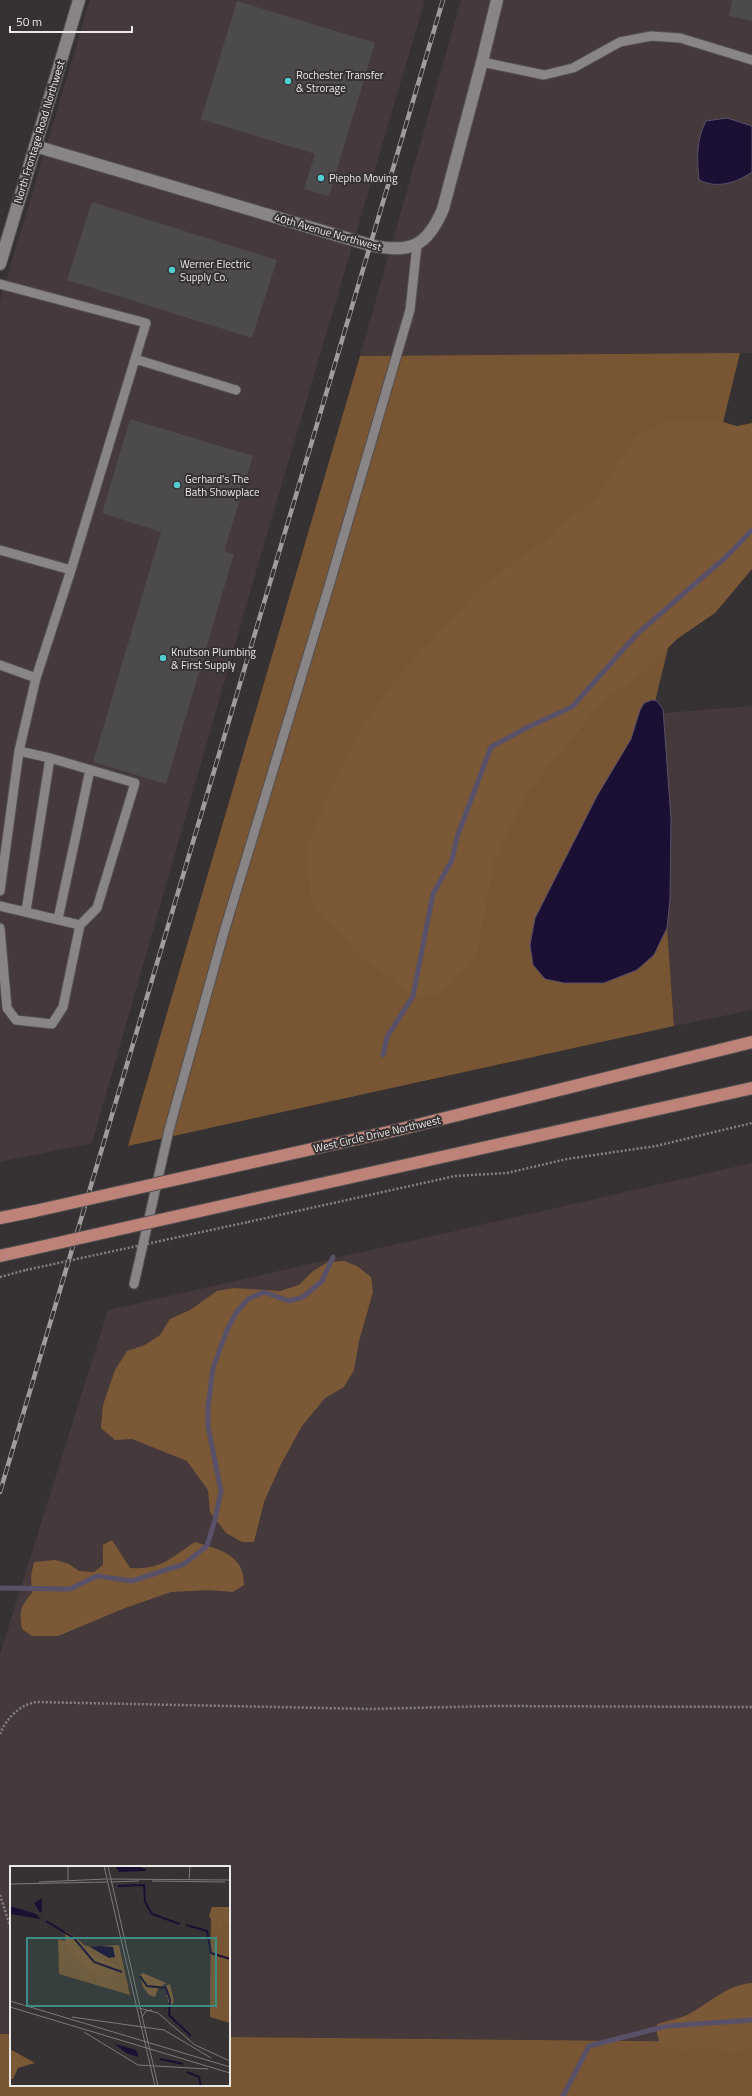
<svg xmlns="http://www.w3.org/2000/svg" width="752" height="2096" font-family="'Titillium Web',sans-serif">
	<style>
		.built { fill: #45393c }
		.green { fill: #785533 }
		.forest { fill: #7c5936 }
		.water { fill: #1b0f33; stroke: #595069 }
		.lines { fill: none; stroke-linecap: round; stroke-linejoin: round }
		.stream { stroke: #595069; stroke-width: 5 }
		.building { fill: #4d4a4d }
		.lane-casing { stroke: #534f50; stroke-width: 11 }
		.street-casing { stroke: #534f50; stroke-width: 14 }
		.primary-casing { stroke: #534f50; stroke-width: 14 }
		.path { stroke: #858081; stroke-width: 2.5; stroke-dasharray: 2 2; stroke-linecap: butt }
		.lane { stroke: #898485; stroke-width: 9 }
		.street { stroke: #898485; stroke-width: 12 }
		.primary { stroke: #bd8278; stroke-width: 12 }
		.rail-casing { stroke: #a09c9d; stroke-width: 4.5 }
		.rail { stroke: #363132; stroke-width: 3; stroke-dasharray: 9; stroke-linecap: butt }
		.primary-bridge-casing { stroke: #534f50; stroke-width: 14; stroke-linecap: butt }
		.path-bridge { stroke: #858081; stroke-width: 2.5; stroke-dasharray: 2 2; stroke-linecap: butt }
		.primary-bridge { stroke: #bd8278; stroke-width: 12 }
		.poi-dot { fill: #52cdd0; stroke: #363132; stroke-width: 1.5 }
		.labels { text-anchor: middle; stroke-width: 4; stroke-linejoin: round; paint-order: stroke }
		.poi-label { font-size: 11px; fill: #ebe8e8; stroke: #363132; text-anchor: start }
		.street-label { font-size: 11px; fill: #ebe8e8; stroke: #363132 }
		.inset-river { fill: none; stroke: #1b0f33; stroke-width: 2 }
		.inset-road { fill: none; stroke: #7e7a7b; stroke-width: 1 }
		.view { fill: #3b8d86; fill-opacity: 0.15; stroke: #3b8d86; stroke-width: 2 }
		.inset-edge { fill: none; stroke: #ebe8e8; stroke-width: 2 }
	</style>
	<rect width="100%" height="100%" fill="#363132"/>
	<path class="built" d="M 90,0 L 425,0 L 257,568 L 92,1143 L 0,1162 L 0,301 Z
		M 461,0 L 752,0 L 752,353 L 360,356 Z
		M 752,706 L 752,1010 L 674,1026 L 652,714 Z
		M 752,1163 L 752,2042 L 229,2037 L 229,1867 L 11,1867 L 11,2034 L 0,2034 L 0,1654 L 108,1310 Z"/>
	<path class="green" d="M 740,353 L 652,714 L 674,1026 L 128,1146 L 360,356 Z
		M 0,2034 L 11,2034 L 11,2085 L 229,2085 L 229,2037 L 752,2042 L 752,2096 L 0,2096 Z"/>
	<path class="forest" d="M 668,421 L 719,421 L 737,426 L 752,423 L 752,569 L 715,613 L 677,639 L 645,671 L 621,690 L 610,694 L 533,785 L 525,798 L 495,859 L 477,953 L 458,978 L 439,995 L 413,996 L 383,972 L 358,955 L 310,900 L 307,849 L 326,800 L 358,733 L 393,683 L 479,588 L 533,549 L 596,498 L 635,438 Z
		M 344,1261 L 357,1266 L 371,1277 L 373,1292 L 359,1341 L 354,1370 L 344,1387 L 325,1398 L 302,1426 L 281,1464 L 264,1502 L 254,1542 L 242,1542 L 226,1533 L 210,1512 L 208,1490 L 187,1461 L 132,1439 L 115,1440 L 101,1428 L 103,1405 L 115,1370 L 127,1351 L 145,1345 L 160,1335 L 170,1319 L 190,1310 L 217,1291 L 233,1288 L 280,1291 L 299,1285 L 313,1271 L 328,1262 Z
		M 112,1540 L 130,1568 C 162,1570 170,1558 195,1542 C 220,1550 244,1554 244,1585 L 233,1592 L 209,1590 L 171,1592 L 125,1608 L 58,1636 L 32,1636 L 22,1629 C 19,1611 20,1607 32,1593 L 31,1576 L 34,1562 L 55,1560 L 69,1564 L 79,1571 L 94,1572 L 103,1565 L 103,1545 Z
		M 752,1983 L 752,2048 L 731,2051 L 710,2047 L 686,2050 L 661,2047 L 657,2034 L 657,2024 C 667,2021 679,2019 689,2014 C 710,2003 726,1985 752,1983 Z"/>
	<path class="water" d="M 727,118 L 752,126 L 752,172 C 736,183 717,189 699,180 C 697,159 696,140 706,121 Z
		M 652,700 L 657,701 L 663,709 L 671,819 L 670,899 L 667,928 L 654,955 L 637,970 L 604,983 L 564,983 L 545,979 L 533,965 L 530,945 L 535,918 L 597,796 L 631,739 L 640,710 L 644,703 Z"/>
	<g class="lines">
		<path class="stream" d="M 383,1055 L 387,1037 L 413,996 L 433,894 L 452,860 L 457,837 L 491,747 L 528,727 L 572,707 L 637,634 L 726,557 L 752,530
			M 0,1588 L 70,1589 L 97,1576 L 132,1581 L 184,1564 L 207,1546 L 215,1520 L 221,1491 L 208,1426 L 208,1407 L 213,1368 L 227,1330 L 236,1313 L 248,1299 L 264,1292 L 289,1301 L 303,1297 L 322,1281 L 333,1257
			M 563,2096 L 589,2046 L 667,2026 L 752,2020"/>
	</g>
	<path class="building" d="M 732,0 L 752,0 L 752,21 L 729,16 Z
		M 237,1 L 375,43 L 329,196 L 304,189 L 315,154 L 201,119 Z
		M 92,202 L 277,260 L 252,338 L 67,280 Z
		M 130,419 L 253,456 L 224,551 L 234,554 L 166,784 L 93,762 L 161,532 L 102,513 Z"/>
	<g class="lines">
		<g class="lane-casing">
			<path id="lane" d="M 482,62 L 544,75 L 573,68 L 620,42 L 651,36 L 680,38 L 752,60
				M 0,284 L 146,323 L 135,359
				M 0,550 L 71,570
				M 0,665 L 36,678 L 71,570 L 135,359 L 236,390
				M 0,891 L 19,751 L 36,678
				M 0,906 L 80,925 L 97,908 L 135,783 L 50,758 L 19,751
				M 26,911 L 50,758
				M 58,919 L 90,770
				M 0,928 L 7,1008 L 16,1020 L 52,1024 L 63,1007 L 80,925
				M 134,1284 L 169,1130 L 224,932 L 329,586 L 410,310 L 417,245"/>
		</g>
		<g class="street-casing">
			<path id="street" d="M 35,146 L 370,245 C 410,254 427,247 443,209 L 482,62 L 497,0
				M 0,264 L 79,0"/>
		</g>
		<g class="primary-casing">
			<path id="primary" d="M 258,1161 L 397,1130 L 752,1042
				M 253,1199 L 752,1088
				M 0,1218 L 35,1211
				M 0,1256 L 27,1250"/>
		</g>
		<path class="path" d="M 248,1222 L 455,1176 L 507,1173 L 567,1159 L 656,1146 L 752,1123
			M 0,1277 L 26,1270
			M 0,1734 C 6,1719 19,1705 36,1702 L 370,1709 L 495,1706 L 752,1707
			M 0,1895 L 10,1926"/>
		<use href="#lane" class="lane"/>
		<use href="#street" class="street"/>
		<use href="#primary" class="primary"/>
		<g class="rail-casing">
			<path id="rail" d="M 0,1492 L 443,0"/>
		</g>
		<use href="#rail" class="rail"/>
		<g class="primary-bridge-casing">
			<path id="primary-bridge" d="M 35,1211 L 258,1161
				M 27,1250 L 253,1199"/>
		</g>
		<path class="path-bridge" d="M 26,1270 L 248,1222"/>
		<use href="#primary-bridge" class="primary-bridge"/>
	</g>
	<g class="poi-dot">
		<circle cx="288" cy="81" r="4"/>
		<circle cx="321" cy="178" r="4"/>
		<circle cx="172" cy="270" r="4"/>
		<circle cx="177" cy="485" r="4"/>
		<circle cx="163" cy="658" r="4"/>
	</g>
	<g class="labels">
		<g class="poi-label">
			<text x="296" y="79">Rochester Transfer<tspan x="296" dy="13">&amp; Strorage</tspan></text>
			<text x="329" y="182">Piepho Moving</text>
			<text x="180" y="268">Werner Electric<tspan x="180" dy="13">Supply Co.</tspan></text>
			<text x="185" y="483">Gerhard's The<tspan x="185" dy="13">Bath Showplace</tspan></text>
			<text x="171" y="656">Knutson Plumbing<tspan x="171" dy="13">&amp; First Supply</tspan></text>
		</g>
		<g class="street-label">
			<text transform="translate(39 132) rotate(-73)" y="4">North Frontage Road Northwest</text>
			<text transform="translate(328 232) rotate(16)" y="4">40th Avenue Northwest</text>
			<text transform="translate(377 1134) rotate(-13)" y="4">West Circle Drive Northwest</text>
		</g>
	</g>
	<g transform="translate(10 1866)">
		<rect width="220" height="220" fill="#363132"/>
		<path d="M 201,42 L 220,42 L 220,157 L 200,151 ZM 48,73 L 81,81 L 109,79 L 120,129 L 49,108 Z" fill="#785533"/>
		<path d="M 202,41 L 220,41 L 216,46 L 220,49 L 219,57 L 212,56 L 212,64 L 206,68 L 203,62 L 206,65 L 209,63 L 199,50 ZM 55,65 L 67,72 L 87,92 L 105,99 L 106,103 L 103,108 L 93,113 L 78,105 L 56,83 ZM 133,107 L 156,117 L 148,123 L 145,131 L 139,129 L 133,121 L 130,109 ZM 160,118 L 164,135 L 162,139 L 158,137 L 158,132 L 156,130 L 158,128 L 156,120 ZM 0,183 L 25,197 L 8,202 L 3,213 L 0,213 Z" fill="#7c5936"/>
		<path d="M 105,0 L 126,0 L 136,3 L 135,5 L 109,6 ZM 32,32 L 32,45 L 30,47 L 24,37 ZM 0,40 L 26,48 L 31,53 L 0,48 ZM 90,80 L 103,81 L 105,91 L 99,92 L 80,81 ZM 105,178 L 126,184 L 129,191 L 116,187 Z" fill="#1b0f33"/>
		<path class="inset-river" d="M 108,20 L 134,19 L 135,36 L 142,48 L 170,58M 36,55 L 64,72 L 84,96 L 112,106M 176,59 L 197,65 L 201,87 L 220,93M 130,110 L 137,120 L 156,122 L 160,134 L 159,149 L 181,170M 150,193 L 173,198M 177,206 L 189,211 L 191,220"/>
		<path class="inset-road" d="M 94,0 L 145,220M 98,0 L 148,220M 98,13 L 220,14M 58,14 L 58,0M 179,14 L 180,0M 142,15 L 215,16M 29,16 L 97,13M 100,16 L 129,15M 0,18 L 97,16M 0,135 L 220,201M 0,141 L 220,207M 129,142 L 148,147 L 185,179 L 220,195M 62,151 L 154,164 L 201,192M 132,151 L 136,145 L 142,144M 74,166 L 128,199 L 198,203"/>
		<path class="view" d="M 17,72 L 206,72 L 206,140 L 17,140 Z"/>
		<rect width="220" height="220" class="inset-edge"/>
	</g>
	<path d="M10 26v6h122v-6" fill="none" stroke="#ebe8e8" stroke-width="2"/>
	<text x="16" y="26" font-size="12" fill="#ebe8e8" stroke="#363132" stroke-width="3" paint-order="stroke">50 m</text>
</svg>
